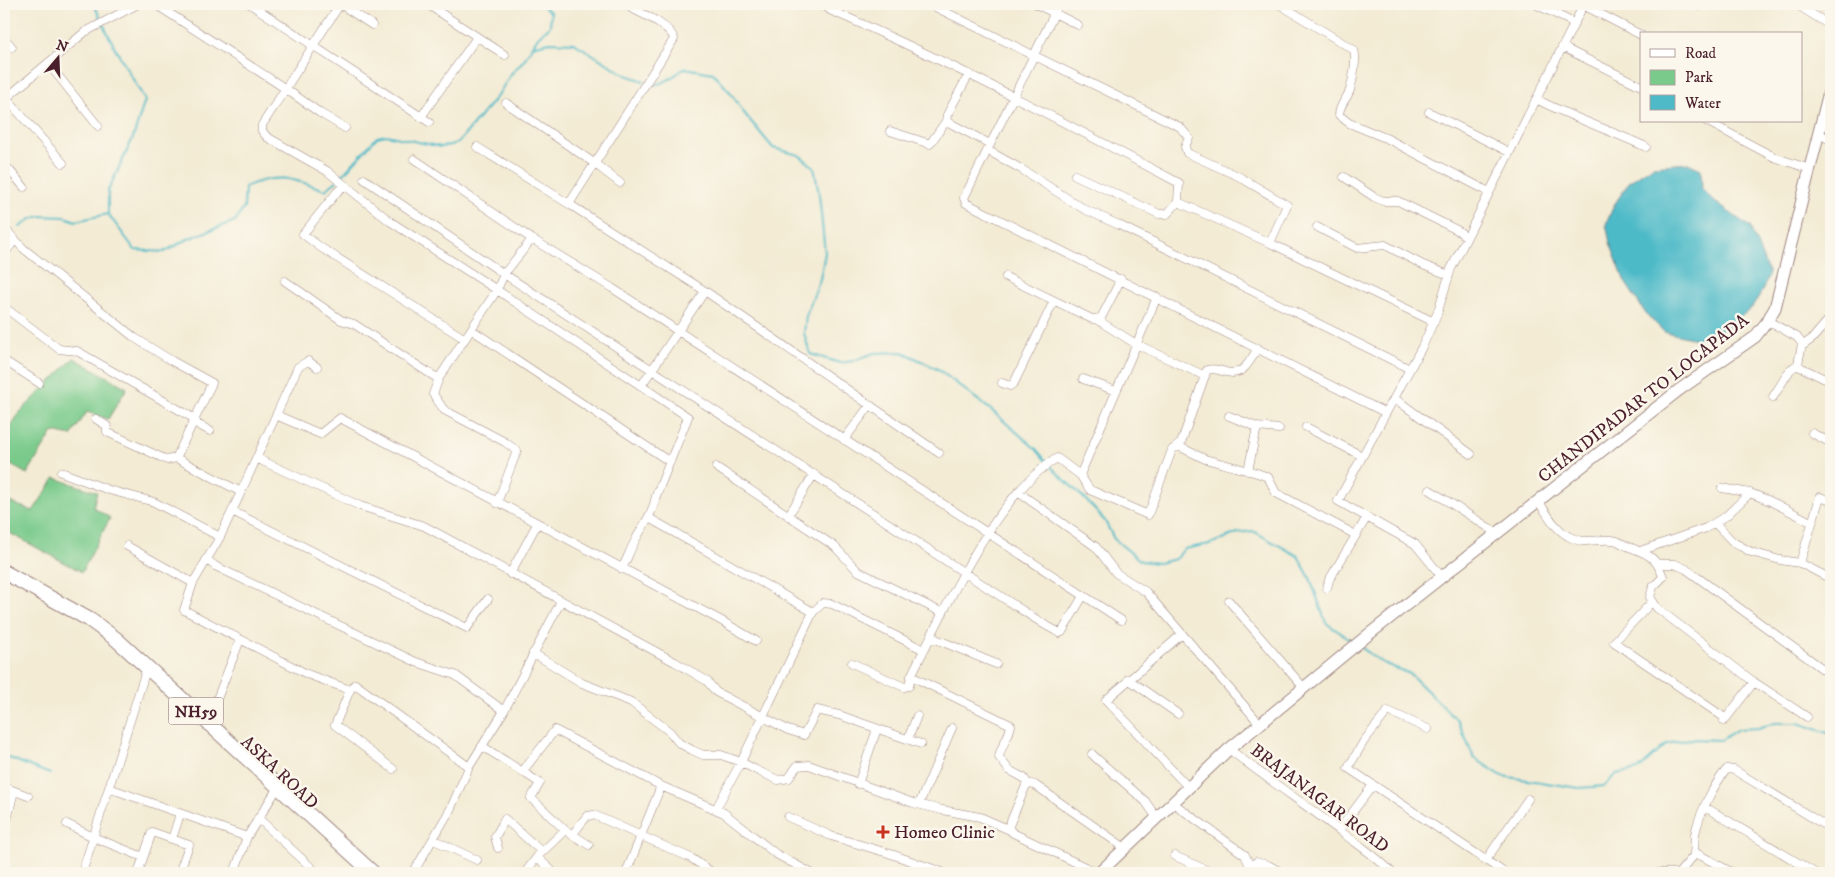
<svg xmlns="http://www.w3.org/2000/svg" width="1835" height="877" font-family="'IM FELL DW Pica',serif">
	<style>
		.green { fill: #79ca8b; stroke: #62745b }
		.water { fill: #4ebac8; stroke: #4c6c7a }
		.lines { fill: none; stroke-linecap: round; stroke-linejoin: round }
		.stream { stroke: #4ebac8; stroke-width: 2 }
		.street-casing { stroke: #9e8580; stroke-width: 9 }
		.secondary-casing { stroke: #9e8580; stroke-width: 13 }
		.highway-casing { stroke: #9e8580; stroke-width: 16 }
		.street { stroke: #fff; stroke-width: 8 }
		.secondary { stroke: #fff; stroke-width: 11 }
		.highway { stroke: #fff; stroke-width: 14 }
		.poi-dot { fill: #c8321e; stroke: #fbf7ec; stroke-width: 2 }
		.labels { text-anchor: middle; stroke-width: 5; stroke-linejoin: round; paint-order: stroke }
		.shield { fill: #fbf7ec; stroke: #7f6065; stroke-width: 1 }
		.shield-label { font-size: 16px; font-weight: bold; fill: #4a1f2b }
		.street-label { font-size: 18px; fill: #4a1f2b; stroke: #fbf7ec }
		.poi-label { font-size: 18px; fill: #4a1f2b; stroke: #fbf7ec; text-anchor: start }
	</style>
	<rect width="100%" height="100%" fill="#fbf7ec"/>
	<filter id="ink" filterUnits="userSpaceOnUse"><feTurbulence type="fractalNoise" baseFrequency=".02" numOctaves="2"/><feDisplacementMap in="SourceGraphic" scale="10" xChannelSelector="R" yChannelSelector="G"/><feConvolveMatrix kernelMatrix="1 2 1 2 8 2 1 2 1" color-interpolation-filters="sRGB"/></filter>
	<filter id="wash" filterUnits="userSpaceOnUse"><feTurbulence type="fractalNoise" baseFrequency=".0096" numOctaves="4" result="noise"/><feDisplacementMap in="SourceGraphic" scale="20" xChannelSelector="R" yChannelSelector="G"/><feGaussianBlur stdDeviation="1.12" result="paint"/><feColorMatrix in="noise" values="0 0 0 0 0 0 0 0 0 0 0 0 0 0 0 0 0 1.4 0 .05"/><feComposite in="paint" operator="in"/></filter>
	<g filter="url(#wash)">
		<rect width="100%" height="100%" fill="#f3ebd4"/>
		<path class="green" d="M 74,358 L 127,388 L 108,419 L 87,412 L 71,436 L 53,432 L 27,474 L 4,461 L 4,439 L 19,413 Z
			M 55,478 L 97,492 L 93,507 L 110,518 L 82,572 L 4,530 L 4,500 L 33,511 Z"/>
		<path class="water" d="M 1688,163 L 1701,169 L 1702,189 L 1715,202 L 1750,227 L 1769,274 L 1763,289 L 1752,308 L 1726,328 L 1696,339 L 1664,332 L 1646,314 L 1625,282 L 1610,243 L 1606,224 L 1614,205 L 1630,181 L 1653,166 Z"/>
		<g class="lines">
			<path class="stream" d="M 94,4 L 101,20
				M 103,24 L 115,48 L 145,100 L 133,138 L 108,191 L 108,214 L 135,250 L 164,252 L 190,238 L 235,221 L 244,208 L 245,187 C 278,172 293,179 325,190 L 337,181
				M 531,46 L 550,42 L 574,43 L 626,75 L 644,81
				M 648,83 C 662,88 673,76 685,68 L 713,73 L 730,92 L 744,113 L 773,148 L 799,155 L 814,167 L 819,194 L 825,253 L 820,279 L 806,316 L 804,333 L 810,354 L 840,363 L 853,361 L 874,353 L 903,352 L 939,370 L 991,410 L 1036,449 L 1047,462
				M 340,178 L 377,137 L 386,135 L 441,147 L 458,143 L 498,95 L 511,74 L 524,60 L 538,37 L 550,26 L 551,13 L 543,6 L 537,4
				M 20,227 L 31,219 L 41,216 L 65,217 L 76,221 L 108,214
				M 1050,466 L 1085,499 L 1105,521 L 1114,539 L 1141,561 L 1158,563 L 1176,559 L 1184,549 L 1210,544 L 1238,533 L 1253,531 L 1298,556 L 1310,578 L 1326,623 L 1354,642
				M 1359,646 L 1383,663 L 1410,674 L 1458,721 L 1474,758 L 1502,776 L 1579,788 L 1604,786 L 1616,774 L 1638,770 L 1667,744 L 1689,739 L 1721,740 L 1738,729 L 1758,728 L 1775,723 L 1798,723 L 1831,734
				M 4,756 L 50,774"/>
		</g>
	</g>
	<g filter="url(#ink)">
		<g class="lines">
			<g class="street-casing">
				<path id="street" d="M 155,4 L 286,89 L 320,113 L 345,128
					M 250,4 L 429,122
					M 427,4 L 505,55
					M 623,4 C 636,11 670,24 674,39 L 569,204 L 705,291 L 641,386
					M 823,4 L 830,10 C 950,62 1064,122 1179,183 L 1178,202 L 1167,214 L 1159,214 L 1075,175
					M 929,4 L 1180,127 L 1189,138 L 1185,147 L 1187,153 L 1238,176 L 1287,205 L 1270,243
					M 1036,4 L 1078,25
					M 1059,4 L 964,198 L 966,203 L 1386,413
					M 1279,4 L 1354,50 C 1357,58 1353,80 1350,90 C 1347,99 1339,105 1339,115 L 1349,123 L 1388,139 L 1489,192
					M 1535,4 L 1574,23
					M 1694,4 L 1698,6
					M 1796,4 L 1831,26
					M 1583,5 L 1641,35
					M 372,25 L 340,4 L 262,125 L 262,131 L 267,137 L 327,171 L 391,222 L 497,290 L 688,417 L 656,496 C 653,513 644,524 636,539 C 631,548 627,559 622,569
					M 4,38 L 12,47
					M 1562,47 L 1641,86
					M 48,63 L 98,126
					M 6,98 L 63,163
					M 1536,99 C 1571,117 1609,130 1646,147
					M 4,100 L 85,32 L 138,4
					M 506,103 L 594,163 L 620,183
					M 1429,112 L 1509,152
					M 421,117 L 477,37
					M 946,121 L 990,144
					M 1706,121 L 1774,157 L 1810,169
					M 890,131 L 930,144 L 946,121 L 947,115 L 969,74
					M 1819,133 L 1831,141
					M 477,147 L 569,204
					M 987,150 L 1021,169 L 1084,209 L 1119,225 L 1410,369
					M 414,159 L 532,239
					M 4,164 L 24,187
					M 1344,177 L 1374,197 L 1383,201 L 1398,201 L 1457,230 L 1467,237
					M 364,179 L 504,274 L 1045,625 L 1060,633 L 1062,632 L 1083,596
					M 344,186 L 337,192 L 303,234 L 320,247 L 465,339
					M 1178,202 L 1270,243 L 1434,322
					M 1317,227 L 1357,248 L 1385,245 L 1423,265 L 1449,275
					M 4,228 L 24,249 L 135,338 L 172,361 L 212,383 L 176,458 L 241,492 L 220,537 L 193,583 L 184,610 L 307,674 L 350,690
					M 4,254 L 15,240
					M 1006,277 L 1092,319 L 1101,318 L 1121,279
					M 285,281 L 341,320 L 354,324 L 432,375 L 439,378
					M 705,291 L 939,453
					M 4,307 L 59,349 L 77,351 L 195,419 L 197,424 L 210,431
					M 1096,319 L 1136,344 L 1205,376
					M 1768,321 L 1797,337 L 1802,344 L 1798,364 L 1800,367 L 1831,382
					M 472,330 L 670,462
					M 1802,346 L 1812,339 L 1831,317
					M 4,367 L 8,363 L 39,383
					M 1083,379 L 1116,391
					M 1002,383 L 1010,386 L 1014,383 L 1054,301
					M 1773,397 L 1790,370 L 1798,364
					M 1394,398 L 1471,454
					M 276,415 L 320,434 L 340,418 L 720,620 L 756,641
					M 1229,416 L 1257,427 L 1279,429
					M 96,419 L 107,426 L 107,432 L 167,460 L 176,458
					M 1306,427 L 1362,456
					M 1812,433 L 1831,443
					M 844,440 L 870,405
					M 1178,446 L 1205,459 L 1257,473 L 1268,477 L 1276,493 L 1356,535
					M 256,458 L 360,506 L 424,526 L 675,662 L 707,681 L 716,692 L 788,730 L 804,735 L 817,710 L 839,715 L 921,744
					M 716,467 L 834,546 L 858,571 L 943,613
					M 1248,471 L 1257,427
					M 61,472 L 109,490 L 154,502 L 220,537
					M 1080,475 L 1157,297
					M 1722,488 L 1750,493 L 1770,501 L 1811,522
					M 1430,490 L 1497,533
					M 241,492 L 298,367 L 308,361 L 317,367
					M 1018,492 L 1096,547 L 1116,573 L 1146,592 L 1260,724
					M 1538,501 C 1547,513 1554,528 1568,536 C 1586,547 1600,536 1617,541 C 1620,542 1623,545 1627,546 C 1646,554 1656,555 1663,577 L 1653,587 L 1650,597 L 1657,608 L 1754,682 L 1807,717
					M 497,503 L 517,451 L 505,442 L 444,410 L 433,394 L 439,378 L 497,290 L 504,274 L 532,239 L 612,288 L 1121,620
					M 232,511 L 467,628 L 488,599
					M 788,516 L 814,474
					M 649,518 L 813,612 L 741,762 L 756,770 L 778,780 L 789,778 L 797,766 L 809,765 L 913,803 L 942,810 L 980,817 L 1010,830
					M 1715,523 L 1733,542 L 1751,552 L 1780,560 L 1800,563 L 1831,579
					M 127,546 L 193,583
					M 1640,551 L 1706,528 L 1726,516 L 1750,493
					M 206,559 L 215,566 L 416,662 L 455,675 L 504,711
					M 1800,563 L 1820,497 L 1831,501
					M 1659,564 L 1675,564 L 1686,569 L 1831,675
					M 510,574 L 537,524
					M 1442,577 L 1415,544 L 1338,501 L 1423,345 L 1437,314 L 1451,269 L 1584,4
					M 1327,588 L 1329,580 L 1367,517
					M 1229,601 L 1304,688
					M 1652,602 L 1614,642 L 1725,718
					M 813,612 L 823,603 L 832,604 L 924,650 L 911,676 L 1011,725 C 1010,736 1001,745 999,757 L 1009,770 L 1024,778 L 1027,783 L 1008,828 L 1013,833 L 1098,873
					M 1182,634 L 1106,700 L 1189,788
					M 931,637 L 996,664
					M 924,650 C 955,589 998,494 1057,458 L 1080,475 L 1090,490 L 1148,515 L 1172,450 L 1181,443 L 1207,370 C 1214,368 1219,370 1226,372 C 1244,377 1250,360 1258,348
					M 533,653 L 582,683 L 631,702 L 670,732 L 679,743 L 692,750 L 703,755 L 721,755 L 741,762 L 716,809
					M 852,663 L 904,687 L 909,686 L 911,676
					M 1128,679 L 1178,714
					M 1724,721 L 1754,682
					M 208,722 L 240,640
					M 1428,729 L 1388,711 L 1364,741 L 1348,768 L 1505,873
					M 908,739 L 917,716
					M 482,746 L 540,783 L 531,798 L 565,830 L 589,845
					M 1229,749 C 1267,779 1306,805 1344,834 C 1360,846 1379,858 1392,873
					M 1092,754 L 1096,758 L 1145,801 L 1157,818
					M 393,769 L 335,725 L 350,690 L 355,684 L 469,767
					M 522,772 L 555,730 L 661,786 L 724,813 L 776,854 L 811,873
					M 1027,783 L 1035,785 L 1125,848
					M 858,784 L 877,729
					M 4,787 L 28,796
					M 109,788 L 247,837
					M 1173,803 L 1245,855 L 1250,866 L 1246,873
					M 919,804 L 952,728
					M 1705,807 L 1815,873
					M 788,817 L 831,836 L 891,854 L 945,873
					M 258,818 L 317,873
					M 67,824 L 93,837 L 143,857
					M 1339,830 L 1373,785
					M 4,832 L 14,791
					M 572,835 L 587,816 L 594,815 L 691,858 L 713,873
					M 172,839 L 180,814
					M 434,840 L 477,860
					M 498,848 L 495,837 L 505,819 L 542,852
					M 1694,854 C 1695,847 1694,840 1695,834 C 1699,814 1714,784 1727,769 L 1734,770 L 1831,829
					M 1175,856 L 1213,873
					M 537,857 L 554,873
					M 1486,860 L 1528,799
					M 1250,866 L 1256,862 L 1268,865 L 1283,873
					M 82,873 L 147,667
					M 138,873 L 152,832 L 189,845 L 179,873
					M 234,873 L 247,837 L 275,792
					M 413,873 L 450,810 L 469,767 L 504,711 L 561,601
					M 525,873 L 537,857 L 565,830
					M 626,873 L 661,786
					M 1657,873 L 1673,873
					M 1679,873 L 1696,853 L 1733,873"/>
			</g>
			<g class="secondary-casing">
				<path id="secondary" d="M 1099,873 L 1229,749 L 1260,724 L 1368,635 L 1679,390 L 1755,337 L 1766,323 L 1775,308 L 1831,84"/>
			</g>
			<g class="highway-casing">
				<path id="highway" d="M 4,572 L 90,620 L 116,639 L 373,873"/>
			</g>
			<use href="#street" class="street"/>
			<use href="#secondary" class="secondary"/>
			<use href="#highway" class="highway"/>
		</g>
	</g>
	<path class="poi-dot" d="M880.5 824.5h5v5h5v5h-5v5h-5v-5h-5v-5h5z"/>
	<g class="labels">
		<rect class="shield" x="168.5" y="697.5" width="55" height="27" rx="4"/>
		<g class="shield-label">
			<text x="196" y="717">NH59</text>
		</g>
		<g class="street-label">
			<text transform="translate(1643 398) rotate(-38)" y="6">CHANDIPADAR TO LOCAPADA</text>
			<text transform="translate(280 772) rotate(43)" y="6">ASKA ROAD</text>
			<text transform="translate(1320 798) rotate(37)" y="6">BRAJANAGAR ROAD</text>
		</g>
		<g class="poi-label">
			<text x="894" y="838">Homeo Clinic</text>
		</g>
	</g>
	<rect width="1835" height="877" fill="none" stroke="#fbf7ec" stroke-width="20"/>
	<rect x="1640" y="32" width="162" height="90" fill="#fbf7ec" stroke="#b4a19f"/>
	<rect x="1650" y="49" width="25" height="8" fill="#ffffff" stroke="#b4a19f"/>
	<text x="1685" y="58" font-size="15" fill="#4a1f2b">Road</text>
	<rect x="1650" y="70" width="25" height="15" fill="#79ca8b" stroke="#b4a19f"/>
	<text x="1685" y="82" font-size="15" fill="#4a1f2b">Park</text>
	<rect x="1650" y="95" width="25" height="15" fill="#4ebac8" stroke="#b4a19f"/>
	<text x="1685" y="108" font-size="15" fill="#4a1f2b">Water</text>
	<g transform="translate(58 58) rotate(19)" stroke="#fbf7ec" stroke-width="4" paint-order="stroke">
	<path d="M0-4L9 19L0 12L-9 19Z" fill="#4a1f2b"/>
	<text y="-8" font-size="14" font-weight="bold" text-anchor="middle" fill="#4a1f2b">N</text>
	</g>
</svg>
